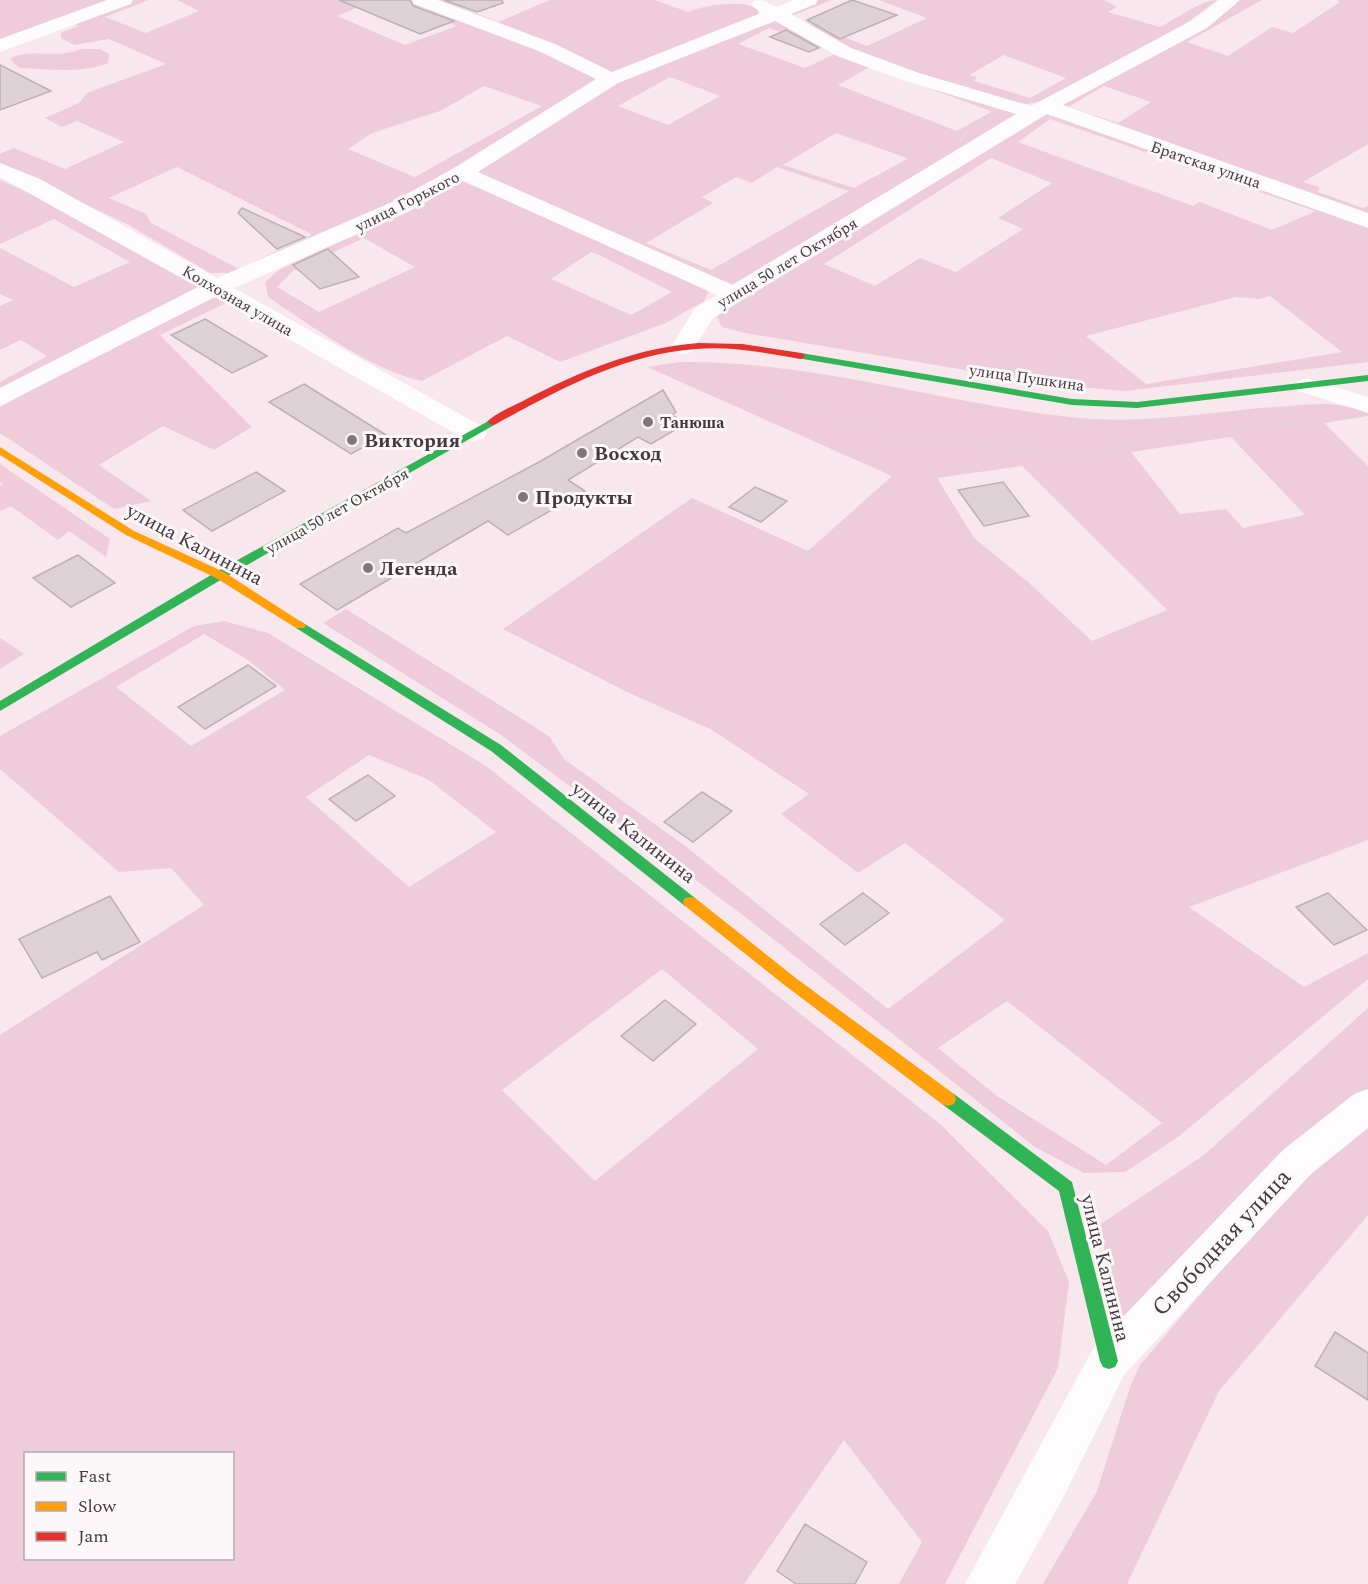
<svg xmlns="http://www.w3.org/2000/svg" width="1368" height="1584" font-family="Spectral,serif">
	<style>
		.green { fill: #eeccd9; fill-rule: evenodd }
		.building { fill: #ded1d6; stroke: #bcb0b4; stroke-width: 1.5 }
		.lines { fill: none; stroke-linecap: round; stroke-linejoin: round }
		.path { stroke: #dbd7d8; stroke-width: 3; stroke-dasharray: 1.5 4; stroke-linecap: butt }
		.street { fill: #fefcfc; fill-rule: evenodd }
		.fast { fill: #30b455; fill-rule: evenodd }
		.slow { fill: #ff9f0a; fill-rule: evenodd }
		.jam { fill: #e5322d; fill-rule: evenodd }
		.poi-dot { fill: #82767a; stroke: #fcf7f8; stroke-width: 2 }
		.labels { text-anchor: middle; stroke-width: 6; stroke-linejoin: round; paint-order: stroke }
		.far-street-label { font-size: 16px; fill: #43383c; stroke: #fcf7f8 }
		.far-poi-label { font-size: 16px; font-weight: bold; fill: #43383c; stroke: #fcf7f8; text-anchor: start }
		.poi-label { font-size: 20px; font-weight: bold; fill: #43383c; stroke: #fcf7f8; text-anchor: start }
		.street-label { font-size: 20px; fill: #43383c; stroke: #fcf7f8 }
		.near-street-label { font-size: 24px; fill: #43383c; stroke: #fcf7f8 }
	</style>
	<rect width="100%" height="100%" fill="#f8e8ee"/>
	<path class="green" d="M 0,0 L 114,0 L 0,43 Z
		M 133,0 L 149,0 L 105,17 L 146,33 L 199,11 L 177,0 L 376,0 L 337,16 L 405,45 L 457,26 L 396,0 L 414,0 L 547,51 L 595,75 L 595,84 L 414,193 L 235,273 L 210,273 L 127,224 L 0,164 L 0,154 L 14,148 L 65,169 L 124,142 L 77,121 L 62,127 L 45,118 L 79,103 L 87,93 L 166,64 L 109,39 L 74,45 L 61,38 L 61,33 L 79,26 L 72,23 ZM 484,86 L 542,106 L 415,177 L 348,149 L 372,133 L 440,111 ZM 177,167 L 311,234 L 311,235 L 239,269 L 151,223 L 146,214 L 109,198 Z
		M 427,0 L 451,0 L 447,2 L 498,22 L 550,0 L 655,0 L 688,12 C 705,4 749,0 759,10 L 757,15 L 614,73 Z
		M 818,0 L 832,0 L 791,16 L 867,46 L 927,18 L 879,0 L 1104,0 L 1117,7 L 1108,12 L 1160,27 C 1177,19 1200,0 1217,0 L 1188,22 L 1045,100 L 1023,105 L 994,99 L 845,49 L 781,14 ZM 1004,55 L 1066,78 L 1030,98 L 974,81 L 977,77 L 969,75 Z
		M 1240,0 L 1262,0 L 1187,42 L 1228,56 L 1272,27 L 1293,33 L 1340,2 L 1337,0 L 1368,0 L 1368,144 L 1303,182 L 1319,187 L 1318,192 L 1363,208 L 1368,206 L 1368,218 L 1054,106 L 1209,26 ZM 1104,86 L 1151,102 L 1118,123 L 1068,107 Z
		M 771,18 L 1020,112 L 728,287 L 471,174 L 591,97 L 626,79 ZM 769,28 L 835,53 L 835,54 L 805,68 L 738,44 ZM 870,67 L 991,111 L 991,112 L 957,131 L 838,85 ZM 670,77 L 720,96 L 668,125 L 618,106 ZM 836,133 L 907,158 L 907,159 L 854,188 L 783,165 ZM 777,167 L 849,191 L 711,270 L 646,243 L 713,203 L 702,197 L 736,177 L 752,183 Z
		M 81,49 L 100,49 L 109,54 L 108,63 C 79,74 50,69 19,68 L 10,59 C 28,47 55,60 81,49 Z
		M 1049,110 L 1368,224 L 1368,362 L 1125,391 L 1054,385 L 745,333 L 722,327 L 717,317 L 726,308 ZM 1050,119 L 1315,211 L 1316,211 L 1272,230 L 1200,202 L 1193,206 L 1018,142 ZM 991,158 L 1052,183 L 998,218 L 1023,229 L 956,272 L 920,258 L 875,286 L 824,264 ZM 1270,296 L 1342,352 L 1146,384 L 1086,336 L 1236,297 L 1259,299 Z
		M 0,180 L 27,192 L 201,289 L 0,395 L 0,382 L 47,356 L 21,340 L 0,350 L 0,306 L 13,300 L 0,294 L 0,248 L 74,287 L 130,262 L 54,219 L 0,244 Z
		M 465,180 L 701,283 L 708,292 L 704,301 L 666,323 L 560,362 L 507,336 L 422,381 C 373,371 310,325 268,297 L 265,282 L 279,270 ZM 364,238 L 415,267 L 319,312 L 277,287 L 293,271 ZM 591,252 L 599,255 L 672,292 L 631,315 L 551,279 Z
		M 209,294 L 226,303 L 160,335 L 252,427 L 214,450 L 163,426 L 99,465 L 151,501 L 114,509 L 0,433 L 0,407 Z
		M 679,362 C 811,360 940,403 1070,417 C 1155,427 1238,406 1323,404 C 1338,404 1353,408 1368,410 L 1368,416 L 1324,423 L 1368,466 L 1368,840 L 1189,907 L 1304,987 L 1368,953 L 1368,979 L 1178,1137 L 1125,1172 L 1084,1173 L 1035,1147 L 748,919 L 501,735 L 323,623 L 346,609 L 549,736 L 564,759 L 684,845 L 888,1009 L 1005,920 L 905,843 L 858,873 L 781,814 L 809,794 L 712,730 L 627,692 L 503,629 L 692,498 L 808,551 L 892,476 L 647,367 ZM 1231,437 L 1305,515 L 1304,515 L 1243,528 L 1226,509 L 1180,514 L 1131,452 ZM 1022,466 L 1167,610 L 1092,641 L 1028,582 L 974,538 L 937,478 ZM 1007,1001 L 1162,1123 L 1106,1165 L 997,1096 L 938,1048 Z
		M 0,464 L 110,539 L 106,557 L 69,531 L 58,540 L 11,506 L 0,511 L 0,486 L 3,484 L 0,482 Z
		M 224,621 L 268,633 L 486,766 L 940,1124 L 1048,1231 L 1069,1282 L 1058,1368 L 945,1584 L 899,1584 L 922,1542 L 844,1440 L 744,1584 L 0,1584 L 0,1035 L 204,905 L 171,868 L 119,872 L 0,769 L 0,736 L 194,626 ZM 204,634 L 248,660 L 285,690 L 191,746 L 116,687 ZM 369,755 L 429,780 L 496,832 L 409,887 L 306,797 ZM 662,969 L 758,1049 L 595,1181 L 502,1090 ZM 26,1454 L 232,1454 L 232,1558 L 26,1558 Z
		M 0,638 L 24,654 L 0,669 Z
		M 1368,1008 L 1368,1091 L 1116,1339 L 1101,1224 L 1204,1155 Z
		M 1368,1123 L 1368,1215 L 1219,1391 L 1127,1584 L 1043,1584 L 1097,1491 L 1130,1387 L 1140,1365 L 1315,1160 Z"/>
	<path class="building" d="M 339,0 L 410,0 L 413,6 L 454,21 L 420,34 Z
		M 444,0 L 502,0 L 503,3 L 477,12 Z
		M 852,0 L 897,15 L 840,39 L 807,20 Z
		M 786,30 L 819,48 L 809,52 L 770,37 Z
		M 0,65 L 51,91 L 0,110 Z
		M 242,208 L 305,237 L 277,249 L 238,213 Z
		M 328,249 L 359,277 L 320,289 L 293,265 Z
		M 205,319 L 267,356 L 232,373 L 171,335 Z
		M 304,384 L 386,435 L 351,454 L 269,402 Z
		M 663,390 L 676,412 L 672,415 L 687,423 L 651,444 L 638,437 L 568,480 L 585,491 L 508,535 L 488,521 L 337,610 L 300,584 L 398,528 L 406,533 L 539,462 Z
		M 256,472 L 285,491 L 212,531 L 183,510 Z
		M 1003,482 L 1029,516 L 984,526 L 958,490 Z
		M 755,487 L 787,501 L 761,522 L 729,507 Z
		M 78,555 L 115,583 L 71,607 L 33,578 Z
		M 248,665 L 276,686 L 205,729 L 178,707 Z
		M 368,775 L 395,796 L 356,821 L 329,799 Z
		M 702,792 L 732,811 L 693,842 L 664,822 Z
		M 863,893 L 889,913 L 845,945 L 820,924 Z
		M 1328,893 L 1367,930 L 1334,945 L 1296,907 Z
		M 110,896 L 140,942 L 102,960 L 97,952 L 42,978 L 19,939 Z
		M 665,1000 L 696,1024 L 653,1061 L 621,1036 Z
		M 1335,1332 L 1368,1353 L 1368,1400 L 1315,1366 Z
		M 805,1524 L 867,1562 L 855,1584 L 796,1584 L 777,1571 Z"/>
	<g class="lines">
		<path class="path" d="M 692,376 L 803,406 L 904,440 L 1013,449 L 1087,453 L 1317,420"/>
		<path class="street" d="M 107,0 L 133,0 L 131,4 L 0,52 L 0,39 Z
			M 412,0 L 438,0 L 555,44 L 612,72 L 761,13 L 751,5 L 753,1 L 762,0 L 777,7 L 793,0 L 818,0 L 816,4 L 791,14 L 851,48 L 919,73 L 1031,106 L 1193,20 L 1219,0 L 1240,0 L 1207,28 L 1063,105 L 1368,213 L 1368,228 L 1047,114 L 713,318 L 692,352 L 683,354 L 674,352 L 671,347 L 695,308 L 717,295 L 463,181 L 408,212 L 234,288 L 483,427 L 487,433 L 483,439 L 474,441 L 465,439 L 215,297 L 0,406 L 0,388 L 198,287 L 0,177 L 0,163 L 40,179 L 217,278 L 392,202 L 454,168 L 596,79 L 541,52 L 414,4 ZM 775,21 L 837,56 L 905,81 L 1016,114 L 733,285 L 478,172 L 618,83 Z
			M 1307,378 L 1368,397 L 1368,413 L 1298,391 L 1294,386 L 1298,381 Z
			M 1368,1089 L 1368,1128 L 1311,1174 L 1124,1375 L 1063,1498 L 1015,1584 L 965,1584 L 1094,1347 L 1283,1150 L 1354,1094 Z"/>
		<path class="fast" d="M 801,353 L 1072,399 L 1137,402 L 1368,375 L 1368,381 L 1137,408 L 1072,405 L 797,358 L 796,356 Z
			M 492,419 L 497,422 L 496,424 L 224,578 L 0,711 L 0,701 L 216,572 Z
			M 300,621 L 501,745 L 695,898 L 697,902 L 695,906 L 685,906 L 491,751 L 296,628 L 294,625 L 296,622 Z
			M 948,1092 L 954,1094 L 1072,1182 L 1118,1361 L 1115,1367 L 1109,1369 L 1103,1367 L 1100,1361 L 1059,1191 L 942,1104 L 940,1099 L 942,1094 Z"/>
		<path class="slow" d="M 0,447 L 134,531 L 224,572 L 306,625 L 304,628 L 296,628 L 216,578 L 126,535 L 0,455 Z
			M 690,897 L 695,898 L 797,979 L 954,1094 L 956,1099 L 954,1104 L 948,1106 L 942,1104 L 787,987 L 685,906 L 683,902 L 685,898 Z"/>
		<path class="jam" d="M 698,343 L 742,344 L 801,353 L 806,356 L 801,359 C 767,353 731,346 696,349 C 624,354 558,390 496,424 L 492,425 L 487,422 C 496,413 511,407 523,401 C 578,372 635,348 698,343 Z"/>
	</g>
	<g class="poi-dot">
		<circle cx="648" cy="422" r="6"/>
		<circle cx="352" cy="440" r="6"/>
		<circle cx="582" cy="453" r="6"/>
		<circle cx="523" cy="497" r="6"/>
		<circle cx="368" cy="568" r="6"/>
	</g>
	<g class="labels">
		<g class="far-street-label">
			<text transform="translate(1206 164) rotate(19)" y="6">Братская улица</text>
			<text transform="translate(407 201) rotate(-27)" y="6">улица Горького</text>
			<text transform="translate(787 262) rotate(-31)" y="6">улица 50 лет Октября</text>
			<text transform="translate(238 300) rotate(30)" y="6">Колхозная улица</text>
			<text transform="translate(1027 377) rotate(8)" y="6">улица Пушкина</text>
			<text transform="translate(337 510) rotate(-29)" y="6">улица 50 лет Октября</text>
		</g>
		<g class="far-poi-label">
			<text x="660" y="428">Танюша</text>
		</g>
		<g class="poi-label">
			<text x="364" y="447">Виктория</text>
			<text x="594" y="460">Восход</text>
			<text x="535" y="504">Продукты</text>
			<text x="380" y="575">Легенда</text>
		</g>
		<g class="street-label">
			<text transform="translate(195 544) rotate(28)" y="7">улица Калинина</text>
			<text transform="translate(634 832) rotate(38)" y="7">улица Калинина</text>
			<text transform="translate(1106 1268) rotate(76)" y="7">улица Калинина</text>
		</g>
		<g class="near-street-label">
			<text transform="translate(1221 1242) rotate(-47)" y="8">Свободная улица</text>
		</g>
	</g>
	<rect x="24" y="1452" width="210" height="108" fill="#fcf7f8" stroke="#b2abad" stroke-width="1.5"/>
	<rect x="36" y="1472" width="30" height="9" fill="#30b455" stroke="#b2abad" stroke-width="1.5"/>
	<text x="78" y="1482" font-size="18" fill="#43383c">Fast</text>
	<rect x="36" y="1502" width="30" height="9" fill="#ff9f0a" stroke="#b2abad" stroke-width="1.5"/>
	<text x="78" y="1512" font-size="18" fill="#43383c">Slow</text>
	<rect x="36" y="1532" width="30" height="9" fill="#e5322d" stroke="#b2abad" stroke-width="1.5"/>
	<text x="78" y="1542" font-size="18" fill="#43383c">Jam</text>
</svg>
